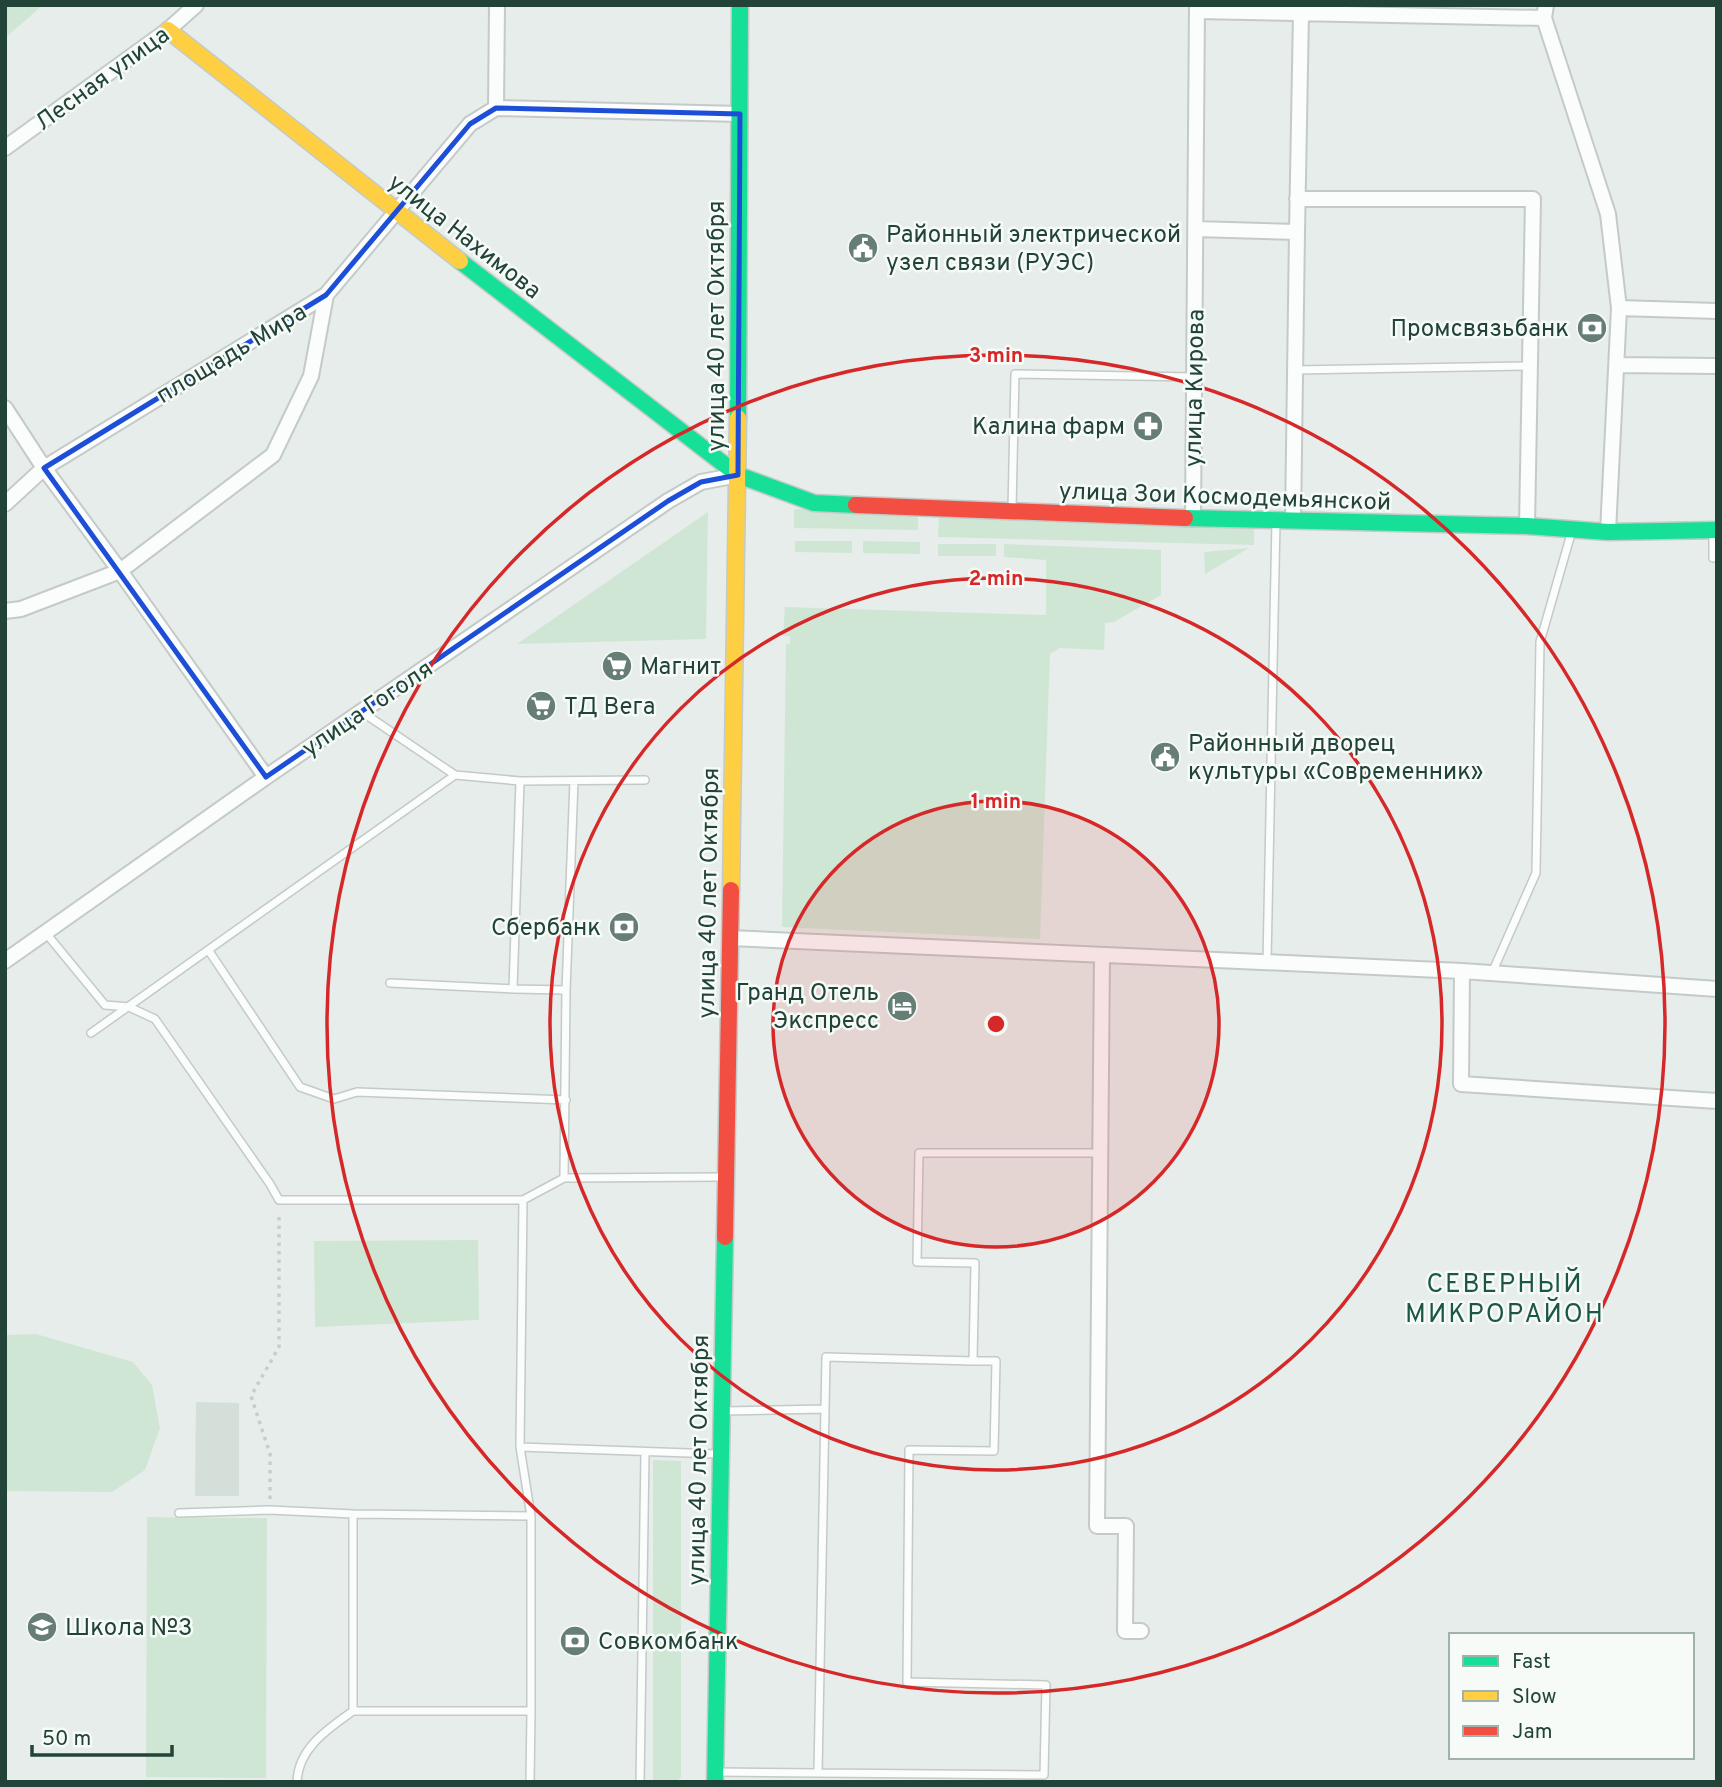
<svg xmlns="http://www.w3.org/2000/svg" width="1722" height="1787" font-family="Overpass,sans-serif">
	<style>
		.built { fill: #d5dfda }
		.green { fill: #d0e6d5 }
		.lines { fill: none; stroke-linecap: round; stroke-linejoin: round }
		.lane-casing { stroke: #c4cac7; stroke-width: 10 }
		.street-casing { stroke: #c4cac7; stroke-width: 18 }
		.fast-casing { stroke: #c2cbc7; stroke-width: 19 }
		.slow-casing { stroke: #c2cbc7; stroke-width: 19 }
		.jam-casing { stroke: #c2cbc7; stroke-width: 19 }
		.path { stroke: #c6cecb; stroke-width: 3.5; stroke-dasharray: 3.5 5; stroke-linecap: butt }
		.lane { stroke: #fbfcfc; stroke-width: 7 }
		.street { stroke: #fbfcfc; stroke-width: 14 }
		.fast { stroke: #16e098; stroke-width: 16 }
		.slow { stroke: #ffcf43; stroke-width: 16 }
		.jam { stroke: #f24e42; stroke-width: 16 }
		.marked { fill: none; stroke: #1d4ed8; stroke-width: 5; stroke-linejoin: round }
		.ring { fill: none; stroke: #d62828; stroke-width: 3.5 }
		.labels { text-anchor: middle; stroke-width: 5; stroke-linejoin: round; paint-order: stroke }
		.street-label { font-size: 24px; fill: #224338; stroke: #f6fbf8 }
		.poi-label { font-size: 24px; fill: #224338; stroke: #f6fbf8; text-anchor: start }
		.neighbourhood-label { font-size: 26px; letter-spacing: 2px; fill: #1c5745; stroke: #f6fbf8 }
		.centre { fill: #d62828; stroke: #f6fbf8; stroke-width: 3.5 }
		.ring-label { font-size: 21px; text-anchor: middle; font-weight: bold; fill: #d62828; stroke: #f6fbf8; stroke-width: 5; stroke-linejoin: round; paint-order: stroke }
	</style>
	<rect width="100%" height="100%" fill="#e7edea"/>
	<path class="built" d="M 196,1402 L 239,1403 L 239,1496 L 195,1496 Z"/>
	<path class="green" d="M 5,5 L 43,5 L 5,38 Z
		M 794,509 L 918,512 L 918,530 L 794,528 Z
		M 708,512 L 706,639 L 517,644 Z
		M 939,515 L 1254,524 L 1254,545 L 938,537 Z
		M 795,541 L 852,541 L 852,553 L 795,552 Z
		M 863,541 L 920,542 L 920,554 L 863,553 Z
		M 938,544 L 996,544 L 996,556 L 938,556 Z
		M 1004,544 L 1161,550 L 1161,595 L 1114,622 L 1105,623 L 1104,650 L 1060,648 L 1050,654 L 1040,939 L 782,927 L 786,644 L 790,644 L 790,636 L 783,636 L 785,607 L 1046,615 L 1046,560 L 1004,557 Z
		M 1249,548 L 1205,574 L 1204,552 Z
		M 478,1240 L 479,1320 L 315,1327 L 314,1241 Z
		M 36,1334 L 133,1362 L 152,1385 L 160,1428 L 145,1470 L 112,1492 L 5,1491 L 5,1335 Z
		M 653,1460 L 681,1461 L 681,1777 L 676,1782 L 653,1782 Z
		M 147,1517 L 267,1518 L 266,1778 L 146,1777 Z"/>
	<g class="lines">
		<g class="lane-casing">
			<path id="lane" d="M 1295,370 L 1530,366
				M 1012,509 L 1015,374 L 1194,377
				M 1713,534 L 1713,558 L 1717,558
				M 455,775 L 520,781 L 513,989 L 566,990 L 564,1178 L 724,1177
				M 520,781 L 645,780
				M 45,932 L 105,1005 L 129,1007 L 155,1019 L 270,1184 L 279,1200 L 523,1200
				M 209,951 L 300,1087 L 334,1099 L 357,1092 L 566,1100
				M 1267,962 L 1276,521
				M 1492,973 L 1536,873 L 1540,642 L 1571,534
				M 390,983 L 513,989
				M 566,990 L 574,781
				M 91,1033 L 455,775 L 362,712
				M 724,1411 L 825,1409
				M 520,1447 L 523,1200 L 564,1178
				M 179,1513 L 270,1510 L 353,1514 L 353,1711 C 328,1729 298,1748 297,1782
				M 353,1514 L 531,1516 L 520,1447 L 717,1454
				M 353,1711 L 531,1711 L 531,1516
				M 718,1772 L 1044,1775 L 1046,1685 L 907,1682 L 909,1450 L 994,1451 L 996,1361 L 973,1361
				M 818,1773 L 826,1357 L 973,1361 L 975,1263 L 917,1262 L 919,1153 L 1100,1153
				M 530,1782 L 531,1711
				M 640,1782 L 645,1453"/>
		</g>
		<g class="street-casing">
			<path id="street" d="M 1197,11 L 1544,18 L 1546,5
				M 1544,18 L 1608,214 L 1619,308
				M 496,108 L 497,5
				M 5,148 L 168,30 L 196,5
				M 1297,199 L 1533,199 L 1527,526
				M 1195,229 L 1297,232 L 1293,521
				M 1297,232 L 1301,13
				M 1616,365 L 1717,366
				M 5,408 L 44,468 L 120,571 L 266,777
				M 5,504 L 44,468 L 326,295 L 470,124 L 496,108 L 740,114
				M 1193,519 L 1197,5
				M 1608,532 L 1619,308 L 1717,311
				M 5,611 L 21,609 L 120,571 L 273,455 L 311,376 L 326,295
				M 730,938 L 1462,971 L 1717,989
				M 1102,955 L 1097,1526 L 1126,1526 L 1125,1631 L 1141,1631
				M 5,961 L 266,777 L 668,501 L 701,482 L 738,475
				M 1462,971 L 1461,1084 L 1717,1101"/>
		</g>
		<g class="fast-casing">
			<path id="fast" d="M 460,261 L 738,475 L 814,503 L 856,505
				M 738,418 L 740,5
				M 1185,518 L 1527,526 L 1608,532 L 1717,530
				M 715,1782 L 725,1237"/>
		</g>
		<g class="slow-casing">
			<path id="slow" d="M 168,30 L 460,261
				M 731,890 L 738,418"/>
		</g>
		<g class="jam-casing">
			<path id="jam" d="M 856,505 L 1185,518
				M 725,1237 L 731,890"/>
		</g>
		<path class="path" d="M 270,1499 L 270,1454 L 251,1396 L 279,1347 L 279,1212"/>
		<use href="#lane" class="lane"/>
		<use href="#street" class="street"/>
		<use href="#fast" class="fast"/>
		<use href="#slow" class="slow"/>
		<use href="#jam" class="jam"/>
	</g>
	<path class="marked" d="M 496,108 L 740,114 L 738,475 L 701,482 L 668,501 L 266,777 L 44,468 L 326,295 L 470,124 Z"/>
	<circle cx="996" cy="1024" r="223" fill="#d62828" fill-opacity=".12"/>
	<g class="ring">
		<circle cx="996" cy="1024" r="223"/>
		<circle cx="996" cy="1024" r="446"/>
		<circle cx="996" cy="1024" r="669"/>
	</g>
	<defs>
		<g id="civic-disc" transform="scale(1.575)"><circle r="9.5" fill="#677e76" stroke="#f6fbf8"/><path d="M-.6-6.5H3V-4.5H.6V-3L4-1V1h2V6H-6V1h2V-1L-.6-3ZM-1.2 2.5V6h2.4V2.5Z" fill="#fff"/></g>
		<g id="bank-disc" transform="scale(1.575)"><circle r="9.5" fill="#677e76" stroke="#f6fbf8"/><path d="M-6-4H6V4H-6ZM0-2.3a2.3 2.3 0 1 0 0 4.6a2.3 2.3 0 1 0 0-4.6Z" fill="#fff"/></g>
		<g id="pharmacy-disc" transform="scale(1.575)"><circle r="9.5" fill="#677e76" stroke="#f6fbf8"/><path d="M-2-6h4v4h4v4h-4v4h-4v-4h-4v-4h4Z" fill="#fff"/></g>
		<g id="supermarket-disc" transform="scale(1.575)"><circle r="9.5" fill="#677e76" stroke="#f6fbf8"/><path d="M-6-5.5h2.5l.6 2H6L4.5 2H-2.5L-4.4-4H-6ZM-1.5 3.2a1.3 1.3 0 1 0 .1 0ZM3 3.2a1.3 1.3 0 1 0 .1 0Z" fill="#fff"/></g>
		<g id="hotel-disc" transform="scale(1.575)"><circle r="9.5" fill="#677e76" stroke="#f6fbf8"/><path d="M-6-4.5h1.5V1H6V5H4.5V3h-9V5H-6ZM-4 0a1.8 1.8 0 1 1 3.6 0ZM.5 0V-2.5h3Q6-2.5 6 0Z" fill="#fff"/></g>
		<g id="school-disc" transform="scale(1.575)"><circle r="9.5" fill="#677e76" stroke="#f6fbf8"/><path d="M0-5L7-2L0 1L-7-2ZM-4 1L0 2.5L4 1V4Q0 6-4 4Z" fill="#fff"/></g>
	</defs>
	<g fill-rule="evenodd">
		<use href="#civic-disc" x="863" y="248"/>
		<use href="#bank-disc" x="1592" y="328"/>
		<use href="#pharmacy-disc" x="1148" y="426"/>
		<use href="#supermarket-disc" x="617" y="666"/>
		<use href="#supermarket-disc" x="541" y="706"/>
		<use href="#civic-disc" x="1165" y="757"/>
		<use href="#bank-disc" x="624" y="927"/>
		<use href="#hotel-disc" x="902" y="1006"/>
		<use href="#school-disc" x="42" y="1627"/>
		<use href="#bank-disc" x="575" y="1641"/>
	</g>
	<g class="labels">
		<g class="street-label">
			<text transform="translate(102 78) rotate(-36)" y="8">Лесная улица</text>
			<text transform="translate(465 236) rotate(38)" y="8">улица Нахимова</text>
			<text transform="translate(716 326) rotate(-90)" y="8">улица 40 лет Октября</text>
			<text transform="translate(231 353) rotate(-31)" y="8">площадь Мира</text>
			<text transform="translate(1194 388) rotate(-89)" y="8">улица Кирова</text>
			<text transform="translate(1225 496) rotate(2)" y="8">улица Зои Космодемьянской</text>
			<text transform="translate(367 708) rotate(-34)" y="8">улица Гоголя</text>
			<text transform="translate(708 893) rotate(-89)" y="8">улица 40 лет Октября</text>
			<text transform="translate(698 1460) rotate(-89)" y="8">улица 40 лет Октября</text>
		</g>
		<g class="poi-label">
			<text x="886" y="242">Районный электрической<tspan x="886" dy="28">узел связи (РУЭС)</tspan></text>
			<text x="1569" y="336" text-anchor="end">Промсвязьбанк</text>
			<text x="1125" y="434" text-anchor="end">Калина фарм</text>
			<text x="640" y="674">Магнит</text>
			<text x="564" y="714">ТД Вега</text>
			<text x="1188" y="751">Районный дворец<tspan x="1188" dy="28">культуры «Современник»</tspan></text>
			<text x="601" y="935" text-anchor="end">Сбербанк</text>
			<text x="879" y="1000" text-anchor="end">Гранд Отель<tspan x="879" dy="28">Экспресс</tspan></text>
			<text x="65" y="1635">Школа №3</text>
			<text x="598" y="1649">Совкомбанк</text>
		</g>
		<g class="neighbourhood-label">
			<text x="1505" y="1292">СЕВЕРНЫЙ<tspan x="1505" dy="30">МИКРОРАЙОН</tspan></text>
		</g>
	</g>
	<circle cx="996" cy="1024" r="10" class="centre"/>
	<g class="ring-label">
		<text x="996" y="362">3 min</text>
		<text x="996" y="585">2 min</text>
		<text x="996" y="808">1 min</text>
	</g>
	<rect width="1722" height="1787" fill="none" stroke="#224338" stroke-width="14"/>
	<rect x="1449" y="1633" width="245" height="126" fill="#f6fbf8" stroke="#a1b1ab" stroke-width="2"/>
	<rect x="1463" y="1656" width="35" height="10" fill="#16e098" stroke="#a1b1ab" stroke-width="2"/>
	<text x="1512" y="1668" font-size="21" fill="#224338">Fast</text>
	<rect x="1463" y="1691" width="35" height="10" fill="#ffcf43" stroke="#a1b1ab" stroke-width="2"/>
	<text x="1512" y="1703" font-size="21" fill="#224338">Slow</text>
	<rect x="1463" y="1726" width="35" height="10" fill="#f24e42" stroke="#a1b1ab" stroke-width="2"/>
	<text x="1512" y="1738" font-size="21" fill="#224338">Jam</text>
	<path d="M32 1745v10h140v-10" fill="none" stroke="#224338" stroke-width="3.5"/>
	<text x="42" y="1745" font-size="21" fill="#224338" stroke="#f6fbf8" stroke-width="5" paint-order="stroke">50 m</text>
</svg>
